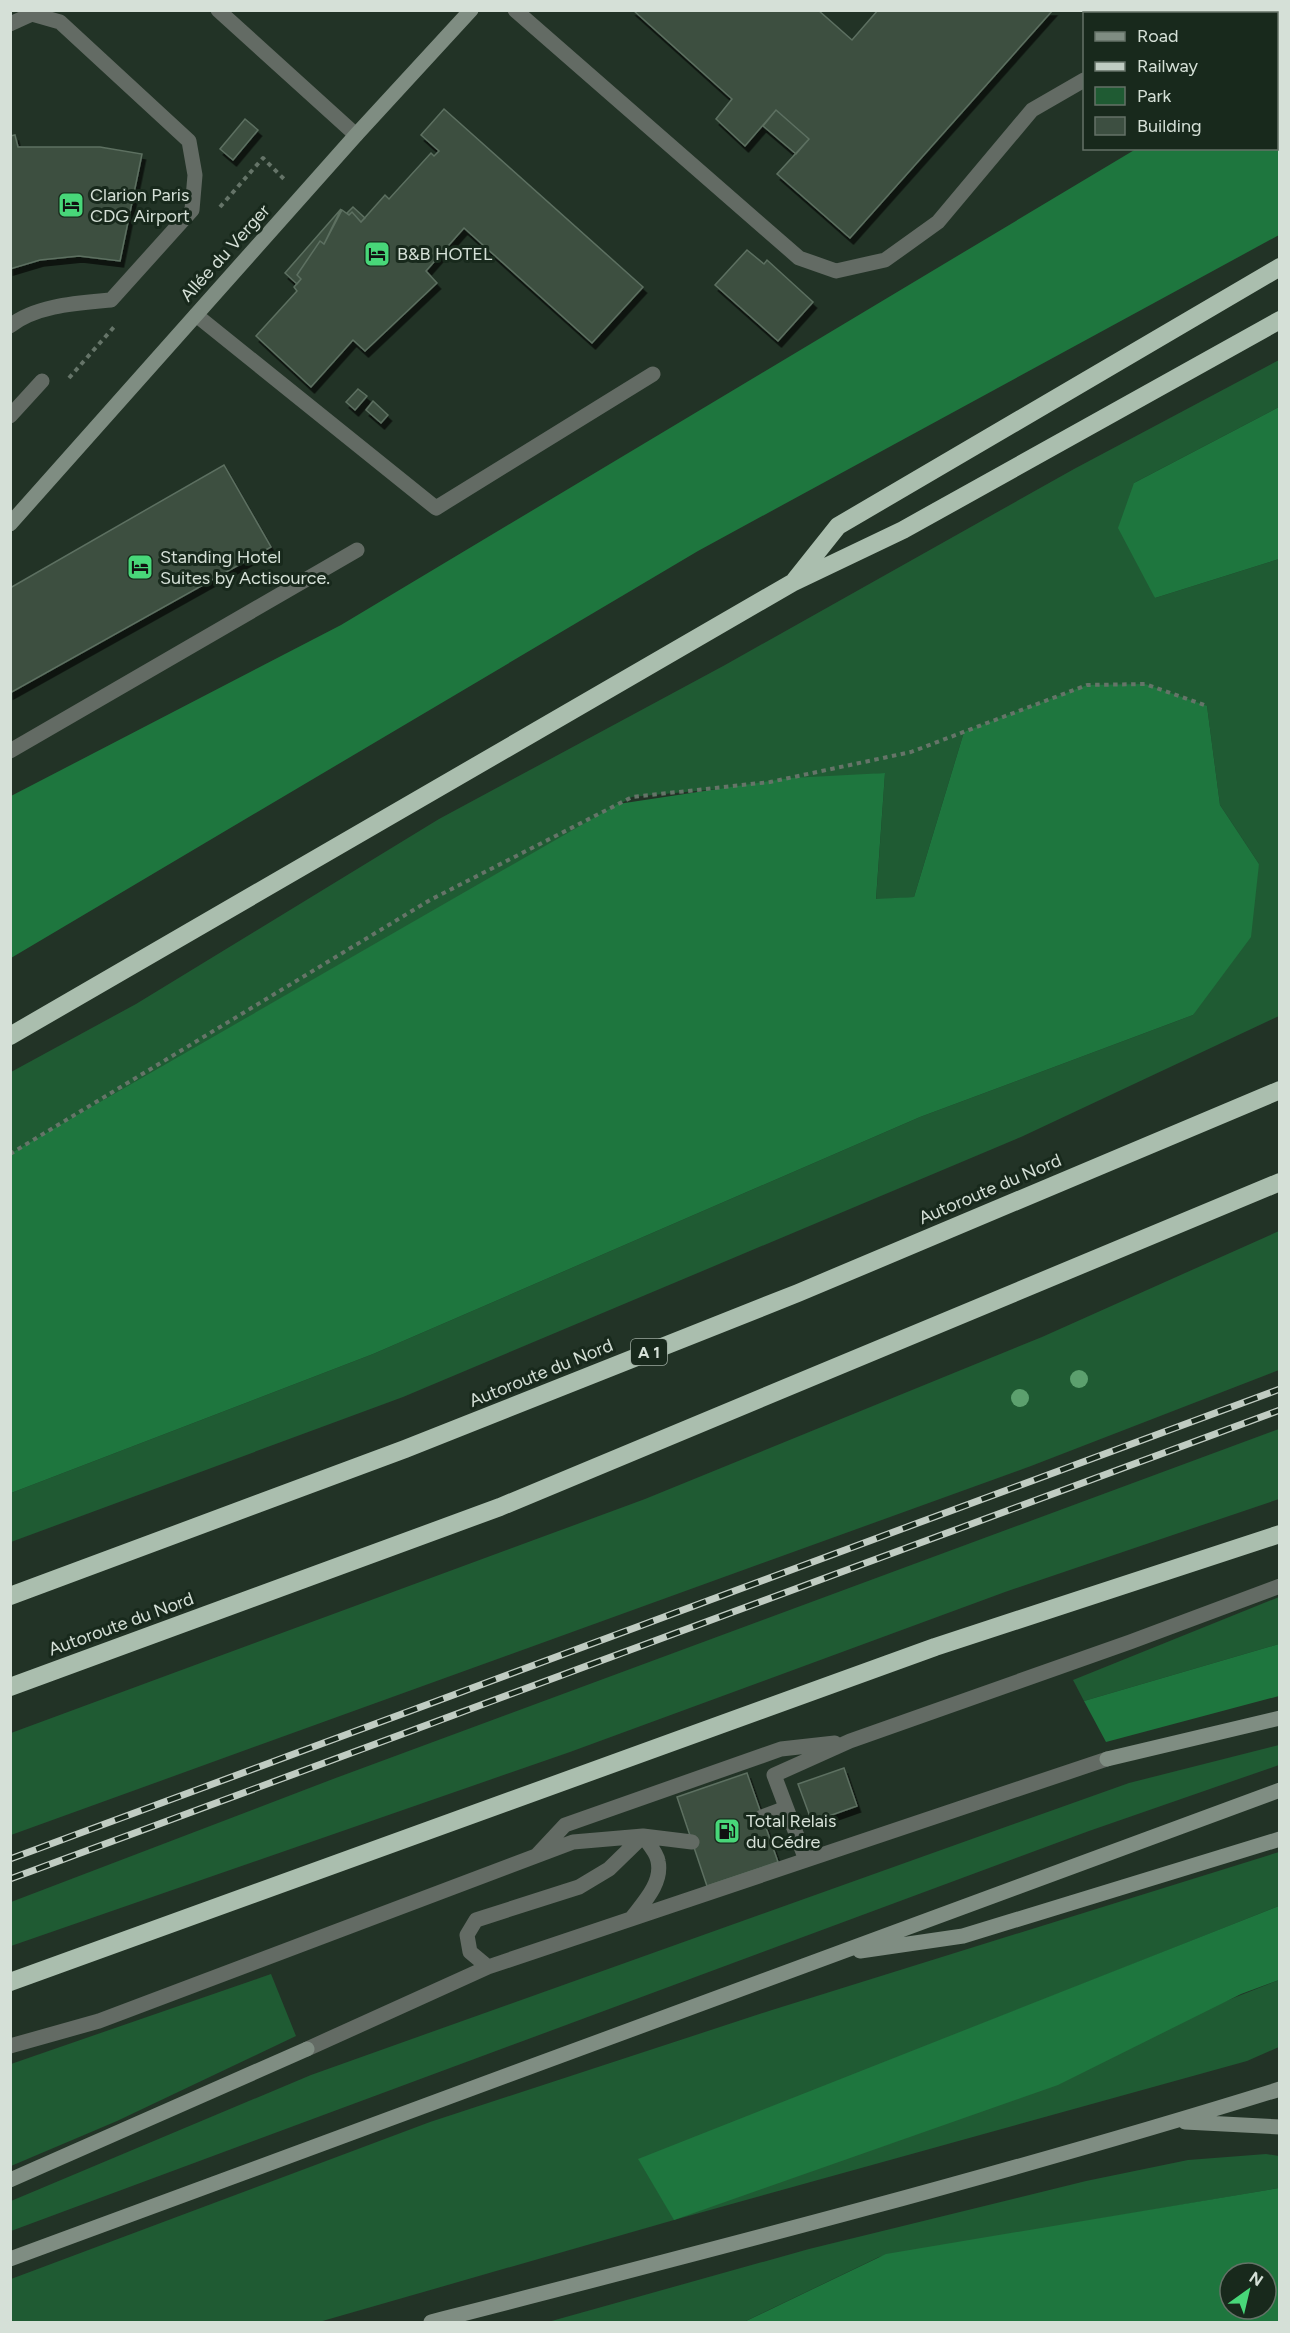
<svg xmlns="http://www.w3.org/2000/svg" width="1290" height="2333" font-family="Figtree,sans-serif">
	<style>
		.green { fill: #1f5b33 }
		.forest { fill: #1e763e; fill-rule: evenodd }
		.building { fill: #3d4f41; stroke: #5d7061; stroke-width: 1.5; filter: url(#shadow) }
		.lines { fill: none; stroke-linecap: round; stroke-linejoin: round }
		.path { stroke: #657468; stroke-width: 4; stroke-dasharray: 4.5 4.5; stroke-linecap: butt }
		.lane { stroke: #636b64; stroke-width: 15 }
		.secondary { stroke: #7f8d82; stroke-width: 15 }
		.highway { stroke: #aabeae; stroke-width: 18 }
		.rail-casing { stroke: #c0ccc2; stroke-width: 7 }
		.rail { stroke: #18291c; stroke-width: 4.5; stroke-dasharray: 14; stroke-linecap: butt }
		.tree { fill: #5ca06e }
		.labels { text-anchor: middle; stroke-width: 6; stroke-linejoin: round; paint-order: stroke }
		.shield { fill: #18291c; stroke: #9ca99f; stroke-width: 1.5 }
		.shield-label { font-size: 16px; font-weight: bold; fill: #d5e0d7 }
		.poi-label { font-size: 18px; fill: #d5e0d7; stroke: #18291c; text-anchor: start }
		.street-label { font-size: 18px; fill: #d5e0d7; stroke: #18291c }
	</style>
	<defs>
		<filter id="shadow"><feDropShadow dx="3.5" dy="6" stdDeviation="0" flood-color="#0009"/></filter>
	</defs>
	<rect width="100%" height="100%" fill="#223326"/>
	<path class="green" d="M 1279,360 L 1279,407 L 1134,483 L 1155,598 L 1279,559 L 1279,1016 L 1021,1137 L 403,1397 L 11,1542 L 11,1493 L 373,1354 L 920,1117 L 1193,1015 L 1259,864 L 1220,805 L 1207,706 L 964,732 L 914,897 L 876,900 L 885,773 L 632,797 L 11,1153 L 11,1072 L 136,1004 L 439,819 L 725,665 L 1074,469 Z
		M 1279,1231 L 1279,1370 L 1031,1466 L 11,1835 L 11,1733 L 645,1499 L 1042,1337 Z
		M 1279,1429 L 1279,1499 L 1005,1592 L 570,1752 L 11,1946 L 11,1902 L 333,1779 Z
		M 1279,1597 L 1279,1644 L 1084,1701 L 1073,1680 Z
		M 1279,1745 L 1279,1765 L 1089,1831 L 11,2231 L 11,2201 L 311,2075 L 1129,1783 Z
		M 1279,1852 L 1279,1906 L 639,2160 L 674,2219 L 1279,1980 L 1279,2047 L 1247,2061 L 674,2220 L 319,2322 L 11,2322 L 11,2279 L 430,2122 L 772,2010 Z
		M 271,1974 L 296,2036 L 117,2121 L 11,2166 L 11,2064 Z
		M 1266,2154 L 1279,2156 L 1279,2188 L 879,2257 L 744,2322 L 548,2322 L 809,2249 L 1086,2181 L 1188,2160 Z"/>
	<path class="forest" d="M 1279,60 L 1279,235 L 698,551 L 11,958 L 11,796 L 341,625 L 1136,149 L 1276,148 L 1276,62 Z
		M 1279,407 L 1279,559 L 1155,598 L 1118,528 L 1134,483 Z
		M 1145,684 L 1207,706 L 1220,805 L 1259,864 L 1251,937 L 1193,1015 L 920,1117 L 373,1354 L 11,1493 L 11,1153 L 618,804 L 791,778 L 885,773 L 876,899 L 914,897 L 964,732 L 1087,685 Z
		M 1279,1644 L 1279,1696 L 1106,1742 L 1084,1701 Z
		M 1279,1906 L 1279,1980 L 1241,1994 L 1058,2085 L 674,2220 L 638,2159 Z
		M 1279,2188 L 1279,2322 L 744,2322 L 886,2254 ZM 1230,2273 L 1266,2273 L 1266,2309 L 1230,2309 Z"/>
	<path class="building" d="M 633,10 L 818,10 L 852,40 L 878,10 L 1053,10 L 850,238 L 777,174 L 809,139 L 776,110 L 745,146 L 716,119 L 732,99 Z
		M 444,109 L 643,287 L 592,343 L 464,228 L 426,271 L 437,283 L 365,351 L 353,340 L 311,387 L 256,336 L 297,291 L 294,287 L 301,279 L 297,275 L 320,241 L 324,244 L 342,210 L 349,215 L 352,212 L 361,222 L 385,195 L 389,199 L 431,153 L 434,156 L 439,151 L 421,135 Z
		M 776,110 L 809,139 L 796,154 L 763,126 Z
		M 245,119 L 258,130 L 233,160 L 220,149 Z
		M 15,135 L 18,147 L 100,147 L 142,154 L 120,261 L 79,256 L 40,260 L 10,269 L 10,136 Z
		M 353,207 L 365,218 L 361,222 L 352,212 L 349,215 L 347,213 Z
		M 341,209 L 324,244 L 320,241 L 297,275 L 301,279 L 297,284 L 285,273 Z
		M 747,250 L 764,264 L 767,260 L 813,302 L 778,341 L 715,285 Z
		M 358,389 L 367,396 L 355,410 L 346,402 Z
		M 373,401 L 388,415 L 381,423 L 366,410 Z
		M 224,465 L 271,547 L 10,693 L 10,588 Z
		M 844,1768 L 857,1806 L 812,1822 L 798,1784 Z
		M 747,1773 L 778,1862 L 707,1886 L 677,1797 Z"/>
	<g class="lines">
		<path class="path" d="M 220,207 L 263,158 L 284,179
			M 69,378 L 114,327
			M 10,1154 L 430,900 L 632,797 L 770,782 L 911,752 L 1087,685 L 1145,684 L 1207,706"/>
		<path class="lane" d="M 218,10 L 356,135
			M 515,10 L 799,258 L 836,271 L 885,260 L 938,222 L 1032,110 L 1084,80
			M 1243,14 L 1246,10
			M 10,24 L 32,14 L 60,22 L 189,141 L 195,175 L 192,210 L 111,300 C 79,303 36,305 10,326
			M 196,315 L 436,508 L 653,374
			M 10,416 L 42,381
			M 10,751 L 357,550
			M 762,1817 L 786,1808
			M 537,1855 L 565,1825 L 781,1749 L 835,1743
			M 806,1860 L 774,1775 L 850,1741 L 1130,1642 L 1280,1586
			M 488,1967 L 470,1952 L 467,1935 L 476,1920 L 579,1887 L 609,1869 L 643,1836 C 648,1843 657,1853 658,1861 C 663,1883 643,1903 631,1919
			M 10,2046 L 99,2021 L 573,1842 L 643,1836 L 692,1842
			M 307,2049 L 488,1967 L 1107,1759"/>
		<path class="secondary" d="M 10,524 L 356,135 L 471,10
			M 1107,1759 L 1280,1718
			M 860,1951 L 963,1936 L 1280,1839
			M 1185,2122 L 1280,2127
			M 10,2180 L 307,2049
			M 10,2259 L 1280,1790
			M 431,2322 C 715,2249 1000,2176 1280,2089"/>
		<path class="highway" d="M 795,580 L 838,526 L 1280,267
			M 10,1036 L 792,583 L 903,530 L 1280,320
			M 10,1596 L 405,1449 L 798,1293 L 1280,1090
			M 10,1687 L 500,1507 L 1280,1182
			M 10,1982 L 935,1647 L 1280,1534"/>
		<g class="rail-casing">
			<path id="rail" d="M 10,1859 L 1280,1389
				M 10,1879 L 1280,1410"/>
		</g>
		<use href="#rail" class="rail"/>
	</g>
	<g class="tree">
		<circle cx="1079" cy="1379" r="9"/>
		<circle cx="1020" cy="1398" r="9"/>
	</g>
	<defs>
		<g id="hotel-square" transform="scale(1.35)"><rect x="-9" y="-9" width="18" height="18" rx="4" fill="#48d779" stroke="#18291c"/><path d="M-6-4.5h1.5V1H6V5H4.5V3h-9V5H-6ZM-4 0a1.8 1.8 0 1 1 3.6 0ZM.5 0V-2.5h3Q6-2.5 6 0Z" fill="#111"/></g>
		<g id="fuel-square" transform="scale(1.35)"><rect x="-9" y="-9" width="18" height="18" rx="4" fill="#48d779" stroke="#18291c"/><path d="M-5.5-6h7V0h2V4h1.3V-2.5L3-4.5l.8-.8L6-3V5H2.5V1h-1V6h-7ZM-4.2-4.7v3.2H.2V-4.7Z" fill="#111"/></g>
	</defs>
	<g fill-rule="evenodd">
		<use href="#hotel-square" x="71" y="205"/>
		<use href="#hotel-square" x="377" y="254"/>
		<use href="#hotel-square" x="140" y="567"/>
		<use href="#fuel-square" x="727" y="1831"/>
	</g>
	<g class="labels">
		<rect class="shield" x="631" y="1339" width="36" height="26" rx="4.5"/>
		<g class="shield-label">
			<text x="649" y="1358">A 1</text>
		</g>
		<g class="poi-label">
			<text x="90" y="201">Clarion Paris<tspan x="90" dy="21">CDG Airport</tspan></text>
			<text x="397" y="260">B&amp;B HOTEL</text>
			<text x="160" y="563">Standing Hotel<tspan x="160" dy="21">Suites by Actisource.</tspan></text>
			<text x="746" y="1827">Total Relais<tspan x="746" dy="21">du Cédre</tspan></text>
		</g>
		<g class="street-label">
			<text transform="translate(225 253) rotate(-48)" y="6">Allée du Verger</text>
			<text transform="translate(990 1189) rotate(-23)" y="6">Autoroute du Nord</text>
			<text transform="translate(541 1373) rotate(-22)" y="6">Autoroute du Nord</text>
			<text transform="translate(121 1624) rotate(-20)" y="6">Autoroute du Nord</text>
		</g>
	</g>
	<rect width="1290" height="2333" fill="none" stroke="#d5e0d7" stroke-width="24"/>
	<rect x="1083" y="12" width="195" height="138" fill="#18291c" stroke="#647267" stroke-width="1.5"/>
	<rect x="1095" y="32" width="30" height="9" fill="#7f8d82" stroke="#647267" stroke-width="1.5"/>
	<text x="1137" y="42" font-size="18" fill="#d5e0d7">Road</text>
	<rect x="1095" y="62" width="30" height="9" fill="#c0ccc2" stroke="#647267" stroke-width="1.5"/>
	<text x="1137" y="72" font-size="18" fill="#d5e0d7">Railway</text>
	<rect x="1095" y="87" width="30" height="18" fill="#1f5b33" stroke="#647267" stroke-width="1.5"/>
	<text x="1137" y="102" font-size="18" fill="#d5e0d7">Park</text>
	<rect x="1095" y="117" width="30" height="18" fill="#3d4f41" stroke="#647267" stroke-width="1.5"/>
	<text x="1137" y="132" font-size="18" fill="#d5e0d7">Building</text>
	<g transform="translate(1248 2291) rotate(34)"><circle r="28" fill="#18291c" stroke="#647267" stroke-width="1.5"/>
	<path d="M0-4.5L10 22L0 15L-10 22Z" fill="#48d779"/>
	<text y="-9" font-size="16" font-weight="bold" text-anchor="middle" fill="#d5e0d7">N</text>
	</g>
</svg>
